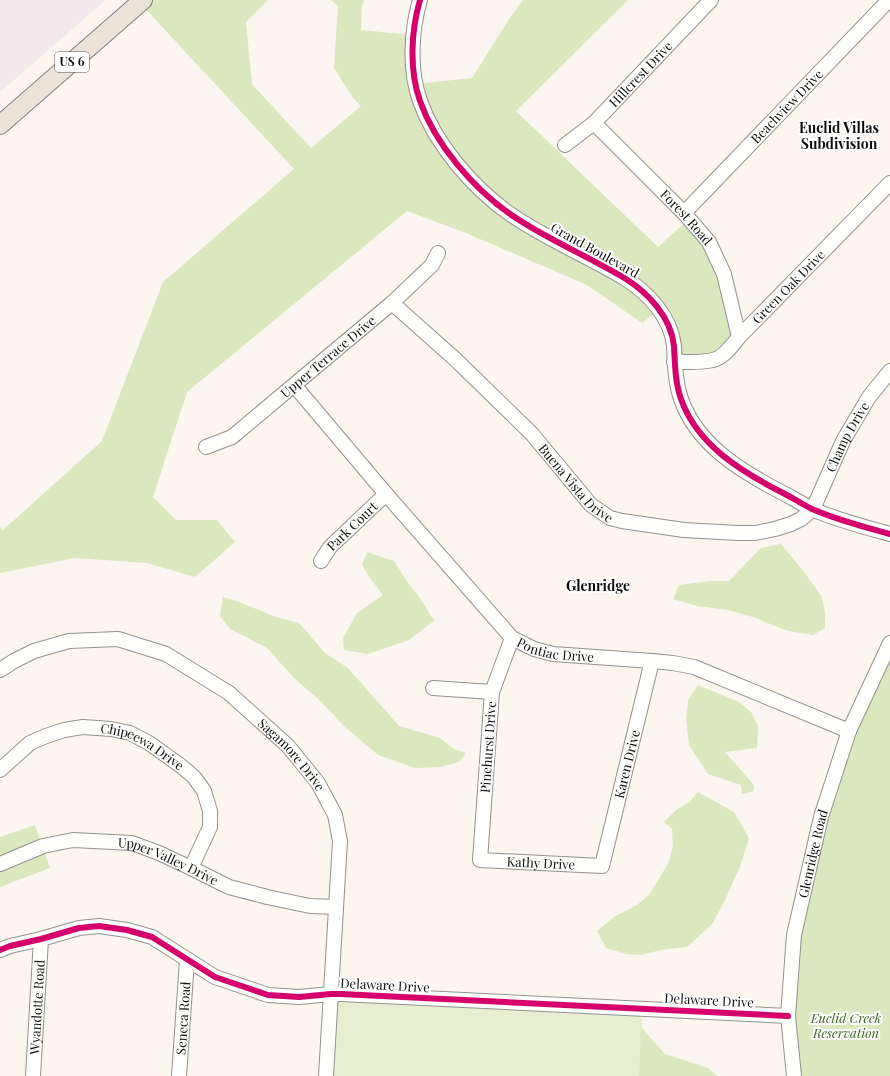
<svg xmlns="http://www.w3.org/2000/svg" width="890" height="1076" font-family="'Playfair Display',serif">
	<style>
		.industrial { fill: #f1eaed }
		.green { fill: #e8efd0 }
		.forest { fill: #dbe7be }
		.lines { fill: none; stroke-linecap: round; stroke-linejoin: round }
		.minor-casing { stroke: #94928f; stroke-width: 16 }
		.major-casing { stroke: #817f7c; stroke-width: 20 }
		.minor { stroke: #fefefd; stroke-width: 14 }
		.major { stroke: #ece3d8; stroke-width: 18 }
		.cycleway-casing { stroke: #fff; stroke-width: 8 }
		.cycleway { stroke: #d6006c; stroke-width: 6 }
		.labels { text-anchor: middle; stroke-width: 4; stroke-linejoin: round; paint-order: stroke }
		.shield { fill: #fff; stroke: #555; stroke-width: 1 }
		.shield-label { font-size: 12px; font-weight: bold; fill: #0c0c0c }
		.street-label { font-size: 13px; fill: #0c0c0c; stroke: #fff }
		.park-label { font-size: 13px; font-style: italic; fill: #38641d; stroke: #fff }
		.neighbourhood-label { font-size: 14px; font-weight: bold; fill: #0c0c0c; stroke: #fff }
	</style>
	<rect width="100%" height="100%" fill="#fbf7f0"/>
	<path class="industrial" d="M 0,0 L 106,0 L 0,92 Z"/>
	<path class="green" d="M 331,994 L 643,1008 L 639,1076 L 326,1076 Z"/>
	<path class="forest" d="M 143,0 L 268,0 L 246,22 L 252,84 L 311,148 L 361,106 L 354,99 L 346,87 L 334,68 L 338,6 L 331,0 L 364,0 L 362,6 L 361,30 L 413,35 L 416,84 L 472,78 L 509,19 L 523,0 L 628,0 L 516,111 L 658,247 L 689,219 L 709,242 L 739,337 L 725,354 L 674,362 L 659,310 L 642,323 L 587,285 L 466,233 L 407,211 L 187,392 L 153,497 L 176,520 L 217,520 L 235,542 L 195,577 L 147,563 L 75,558 L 0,573 L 0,527 L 3,530 L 102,441 L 163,282 L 294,169 L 140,3 Z
		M 781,544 L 804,572 L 822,597 L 825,612 L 825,628 L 813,635 L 794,632 L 782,629 L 756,618 L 728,610 L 697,606 L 673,599 L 679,585 L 710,581 L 729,581 L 761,548 Z
		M 367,552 L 394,561 L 406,580 L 420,598 L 431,616 L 435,620 L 409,640 L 368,654 L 344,650 L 343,638 L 357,613 L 383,595 L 370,578 L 362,565 Z
		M 223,597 L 239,602 L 276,617 L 299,623 L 325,653 L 348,668 L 399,726 L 440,738 L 454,749 L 466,753 L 459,762 L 440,767 L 415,768 L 378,755 L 346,728 L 317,698 L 294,678 L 267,648 L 230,629 L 220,616 Z
		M 890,643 L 890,1076 L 794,1076 L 794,935 L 821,817 Z
		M 698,685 L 739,702 L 751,712 L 758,726 L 757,748 L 725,752 L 754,785 L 754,791 L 742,794 L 741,785 L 708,774 L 689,745 L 686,718 L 688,700 Z
		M 698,792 L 734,812 L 749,838 L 740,867 L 723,904 L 712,924 L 687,947 L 661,950 L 641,955 L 626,954 L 606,948 L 597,931 L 614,917 L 637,905 L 649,895 L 669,862 L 673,846 L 672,829 L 664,822 L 676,810 L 689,802 Z
		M 35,825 L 50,868 L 0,887 L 0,837 Z
		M 641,1027 L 665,1054 L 708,1068 L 717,1076 L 639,1076 Z"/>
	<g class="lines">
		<g class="minor-casing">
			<g id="minor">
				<path d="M 420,0 C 411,31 409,70 420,101 C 435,144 473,188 510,214 C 546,239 588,256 626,279 C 648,293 671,317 674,346 C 675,364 675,382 681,399 C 697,445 742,472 783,493 C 793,498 802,504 812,509 C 837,520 864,527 890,534"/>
				<path id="s1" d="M 594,123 L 684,213 L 709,242 L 724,274 L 739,337"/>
				<path id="s2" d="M 565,145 L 594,123 L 711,0"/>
				<path id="s3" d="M 684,213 L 889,0"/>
				<path id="s4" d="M 392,303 L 455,359 L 532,434 L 591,505 L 610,518 L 622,521 L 684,530 L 738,533 L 755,533 L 775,529 L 791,524 L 801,519 L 813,509 L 843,441 L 869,397 L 890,371"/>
				<path id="s5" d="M 674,362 C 685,362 707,363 716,359 C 726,355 733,344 739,337 L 890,183"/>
				<path id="s6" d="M 294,385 L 386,494 L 512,638 L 534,649 L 553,654 L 652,661 L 673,663 L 694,667 L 849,731"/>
				<path id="s7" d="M 206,447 L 232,437 L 294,385 L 392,303 L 432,265 L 438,253"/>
				<path id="s8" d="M 321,561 L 330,547 L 386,494"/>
				<path id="s9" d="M 512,638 L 492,692 L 480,860 L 602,866 L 652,661"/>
				<path id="s10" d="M 0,670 L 14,661 L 34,651 L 69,641 L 118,639 L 166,654 L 229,693 L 288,746 L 318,783 L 335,815 L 340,841 L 326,1076"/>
				<path d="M 433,688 L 492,692"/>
				<path id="s11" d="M 0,770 L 30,743 L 46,736 L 64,730 L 83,727 L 111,729 L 130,733 L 149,743 L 181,766 L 194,777 L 204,791 L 210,811 L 210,827 L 191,868"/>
				<path id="s12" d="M 0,864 L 43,846 L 73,840 L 132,843 L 159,853 L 191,868 L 229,887 L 267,897 L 310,906 L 336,907"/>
				<path d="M 0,950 L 10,946 L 41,939 L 79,928 L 99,926 L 127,930 L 152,937 L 215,977 L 268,995 L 299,997 L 331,994 L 341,994 L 788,1016"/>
				<path id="s13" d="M 33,1076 L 41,939"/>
				<path id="s14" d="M 179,1076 L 187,960"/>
				<path id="s15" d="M 794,1076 L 788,1016 L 794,935 L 821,817 L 849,731 L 890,643"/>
			</g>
		</g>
		<g class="major-casing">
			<path id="major" d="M 0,125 L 143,0"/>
		</g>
		<use href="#minor" class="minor"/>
		<use href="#major" class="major"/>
		<g class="cycleway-casing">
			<path id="cycleway" d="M 420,0 C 411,31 409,70 420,101 C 435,144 473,188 510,214 C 546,239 588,256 626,279 C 648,293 671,317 674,346 C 675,364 675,382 681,399 C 697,445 742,472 783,493 C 793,498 802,504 812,509 C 837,520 864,527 890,534
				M 0,950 L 10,946 L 41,939 L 79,928 L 99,926 L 127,930 L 152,937 L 215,977 L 268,995 L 299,997 L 331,994 L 341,994 L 788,1016"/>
		</g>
		<use href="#cycleway" class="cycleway"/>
	</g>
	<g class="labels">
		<rect class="shield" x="55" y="52" width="34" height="20" rx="3"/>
		<g class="shield-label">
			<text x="72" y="66">US 6</text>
		</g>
		<g class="street-label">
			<text dy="5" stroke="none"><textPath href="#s2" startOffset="104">Hillcrest Drive</textPath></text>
			<text dy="5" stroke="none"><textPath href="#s3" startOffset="148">Beachview Drive</textPath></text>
			<text dy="5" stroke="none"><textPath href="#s1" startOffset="132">Forest Road</textPath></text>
			<text transform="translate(595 250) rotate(29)" y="5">Grand Boulevard</text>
			<text dy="5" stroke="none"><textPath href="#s5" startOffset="145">Green Oak Drive</textPath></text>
			<text dy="5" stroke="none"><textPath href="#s7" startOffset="153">Upper Terrace Drive</textPath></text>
			<text dy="5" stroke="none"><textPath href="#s4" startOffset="597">Champ Drive</textPath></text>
			<text dy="5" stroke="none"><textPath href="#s4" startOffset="258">Buena Vista Drive</textPath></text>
			<text dy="5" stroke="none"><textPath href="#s8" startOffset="47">Park Court</textPath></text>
			<text dy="5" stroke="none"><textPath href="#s6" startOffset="380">Pontiac Drive</textPath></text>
			<text transform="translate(488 747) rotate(-86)" y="5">Pinehurst Drive</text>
			<text dy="5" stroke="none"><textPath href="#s11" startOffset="160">Chipeewa Drive</textPath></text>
			<text dy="5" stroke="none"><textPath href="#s10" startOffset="337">Sagamore Drive</textPath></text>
			<text dy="5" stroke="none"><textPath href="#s9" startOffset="453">Karen Drive</textPath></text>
			<text dy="5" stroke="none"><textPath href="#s15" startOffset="225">Glenridge Road</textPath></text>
			<text dy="5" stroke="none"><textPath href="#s12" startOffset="176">Upper Valley Drive</textPath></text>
			<text dy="5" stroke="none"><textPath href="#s9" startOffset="287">Kathy Drive</textPath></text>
			<text transform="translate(385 985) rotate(3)" y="5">Delaware Drive</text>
			<text transform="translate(709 1000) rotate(3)" y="5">Delaware Drive</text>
			<text dy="5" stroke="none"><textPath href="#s13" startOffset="69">Wyandotte Road</textPath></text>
			<text dy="5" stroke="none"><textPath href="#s14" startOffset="58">Seneca Road</textPath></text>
		</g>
		<g class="park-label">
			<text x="846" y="1023">Euclid Creek<tspan x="846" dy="15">Reservation</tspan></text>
		</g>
		<g class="neighbourhood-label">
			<text x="839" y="133">Euclid Villas<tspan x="839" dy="16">Subdivision</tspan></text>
			<text x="598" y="591">Glenridge</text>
		</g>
	</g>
</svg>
